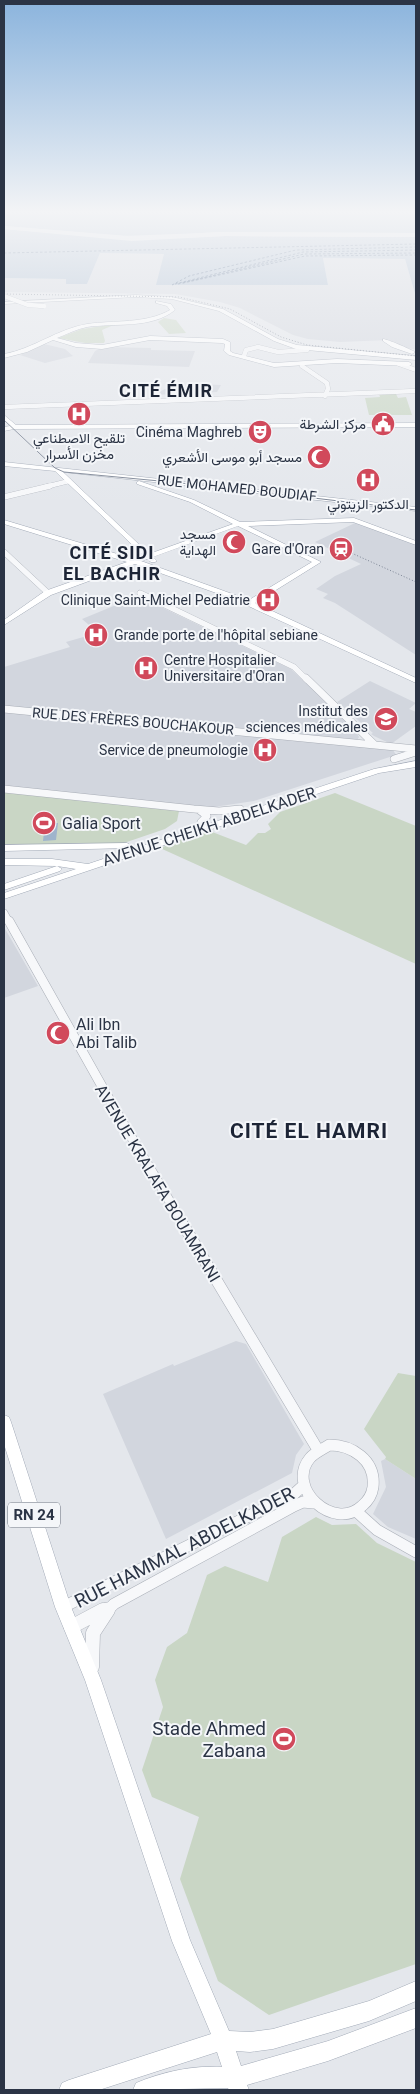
<svg xmlns="http://www.w3.org/2000/svg" width="420" height="2094" font-family="Roboto,Vazirmatn,sans-serif">
	<style>
		.built { fill: #d2d6de }
		.green { fill: #c9d6c5 }
		.water { fill: #9fb4cc }
		.pier { fill: #e4e7ec }
		.lines { fill: none; stroke-linecap: round; stroke-linejoin: round }
		.ferry { stroke: #34527a; stroke-width: 1; stroke-dasharray: 2.5 2; stroke-linecap: butt }
		.minor-far5-casing { stroke: #a9aeb7; stroke-width: 5 }
		.minor-far4-casing { stroke: #a9aeb7; stroke-width: 6 }
		.minor-far3-casing { stroke: #a9aeb7; stroke-width: 8 }
		.minor-far2-casing { stroke: #a9aeb7; stroke-width: 10 }
		.minor-far1-casing { stroke: #a9aeb7; stroke-width: 12 }
		.minor-casing { stroke: #a9aeb7; stroke-width: 15 }
		.major-casing { stroke: #a3abb8; stroke-width: 1 }
		.minor-far5 { stroke: #f7f8fa; stroke-width: 4.5 }
		.minor-far4 { stroke: #f7f8fa; stroke-width: 5.5 }
		.minor-far3 { stroke: #f7f8fa; stroke-width: 7 }
		.minor-far2 { stroke: #f7f8fa; stroke-width: 9 }
		.minor-far1 { stroke: #f7f8fa; stroke-width: 11 }
		.minor { stroke: #f7f8fa; stroke-width: 14 }
		.major { fill: #fff; fill-rule: evenodd }
		.tram { stroke: #7d8696; stroke-width: 1 }
		.rail { stroke: #7d8696; stroke-width: 1; stroke-dasharray: 1 2; stroke-linecap: butt }
		.major-bridge-casing { stroke: #a3abb8; stroke-width: 5; stroke-linecap: butt }
		.major-bridge { stroke: #fff; stroke-width: 4.5 }
		.labels { text-anchor: middle; stroke-width: 4; stroke-linejoin: round; paint-order: stroke }
		.far-poi-label { font-size: 14px; fill: #2b3445; stroke: #f4f6f9; text-anchor: end }
		.far-street-label { font-size: 14px; fill: #2b3445; stroke: #f4f6f9 }
		.shield { fill: #f4f6f9; stroke: #676e7b; stroke-width: 1 }
		.shield-label { font-size: 15px; font-weight: bold; fill: #2b3445 }
		.poi-label { font-size: 16px; fill: #2b3445; stroke: #f4f6f9; text-anchor: start }
		.street-label { font-size: 16px; fill: #2b3445; stroke: #f4f6f9 }
		.far-district-label { font-size: 18px; font-weight: bold; letter-spacing: 1px; fill: #1d2536; stroke: #f4f6f9 }
		.near-street-label { font-size: 19px; fill: #2b3445; stroke: #f4f6f9 }
		.near-poi-label { font-size: 19px; fill: #2b3445; stroke: #f4f6f9; text-anchor: end }
		.district-label { font-size: 21px; font-weight: bold; letter-spacing: 1px; fill: #1d2536; stroke: #f4f6f9 }
	</style>
	<rect width="100%" height="100%" fill="#e4e7ec"/>
	<path class="built" d="M 100,253 L 165,254 L 157,285 L 328,285 L 323,258 L 405,259 L 416,297 L 416,350 L 400,346 L 389,340 L 340,342 L 308,339 L 293,335 L 240,308 L 220,302 L 175,294 L 4,292 L 4,278 L 66,279 L 66,283 L 87,284 Z
		M 44,344 L 65,349 L 73,356 L 45,363 L 20,355 Z
		M 103,347 L 151,348 L 151,350 L 195,351 L 189,367 L 88,363 L 95,351 Z
		M 197,384 L 221,385 L 217,392 L 153,395 L 169,387 L 183,390 L 184,394 L 183,391 Z
		M 355,523 L 416,544 L 416,655 L 335,603 L 323,598 L 328,594 L 316,589 L 335,576 L 361,564 L 315,542 Z
		M 138,596 L 291,669 L 352,725 L 359,737 L 357,740 L 110,717 L 103,712 L 92,715 L 4,707 L 4,667 L 70,647 L 66,642 L 87,636 L 92,640 L 103,637 L 82,619 Z
		M 370,681 L 416,703 L 409,709 L 416,712 L 416,726 L 391,744 L 374,736 L 371,734 L 373,733 L 337,702 Z
		M 4,711 L 392,748 L 396,755 L 254,801 L 207,808 L 4,786 Z
		M 4,927 L 38,986 L 4,998 Z
		M 236,1341 L 246,1344 L 304,1444 L 296,1455 L 292,1473 L 166,1539 L 103,1394 L 173,1364 L 174,1366 Z
		M 385,1459 L 416,1479 L 416,1539 L 388,1527 L 373,1514 L 386,1487 L 381,1461 Z"/>
	<path class="green" d="M 164,318 L 176,320 L 186,333 L 169,334 L 158,322 Z
		M 116,324 L 102,330 L 105,341 L 104,343 L 85,343 L 58,338 L 82,329 Z
		M 379,394 L 396,394 L 398,398 L 406,397 L 412,415 L 369,415 L 365,398 L 380,397 Z
		M 4,792 L 179,811 L 177,821 L 165,829 L 121,844 L 4,845 Z
		M 335,793 L 416,826 L 416,964 L 160,848 L 207,830 L 246,845 L 258,833 L 265,833 L 271,829 L 268,824 L 280,812 Z
		M 398,1373 L 416,1376 L 416,1479 L 385,1459 L 386,1457 L 364,1429 Z
		M 316,1517 L 332,1525 L 356,1524 L 377,1543 L 416,1562 L 416,1964 L 269,2015 L 218,1981 L 180,1879 L 199,1817 L 152,1797 L 142,1770 L 163,1707 L 155,1680 L 167,1647 L 187,1633 L 207,1575 L 225,1566 L 268,1582 L 282,1537 Z"/>
	<path class="water" d="M 416,211 L 416,233 L 217,232 L 141,237 L 4,226 L 4,212 Z
		M 4,229 L 132,240 L 225,236 L 416,237 L 416,297 L 405,259 L 323,258 L 328,285 L 156,285 L 164,254 L 100,253 L 87,284 L 66,284 L 66,279 L 4,278 Z
		M 45,823 L 58,823 L 56,840 L 43,841 Z"/>
	<path class="pier" d="M 4,226 L 123,236 L 229,232 L 416,233 L 416,237 L 225,236 L 132,241 L 4,229 Z"/>
	<g class="lines">
		<path class="ferry" d="M 4,253 L 416,244
			M 183,283 L 305,256 L 416,255
			M 175,284 L 303,252 L 416,250
			M 178,284 L 304,254 L 416,253
			M 172,285 L 189,276 L 296,250 L 416,247"/>
		<g class="minor-far5-casing">
			<path id="minor-far5" d="M 244,356 L 246,350 L 258,347 L 278,352 L 307,350
				M 399,364 L 416,370
				M 302,366 L 327,383 L 328,389 L 325,396
				M 4,407 L 416,391
				M 45,487 L 69,481"/>
		</g>
		<g class="minor-far4-casing">
			<path id="minor-far4" d="M 4,497 L 50,486
				M 4,552 L 48,593
				M 140,593 L 294,667 L 307,680"/>
		</g>
		<g class="minor-far3-casing">
			<path id="minor-far3" d="M 306,678 L 374,744
				M 4,709 L 416,749
				M 394,759 L 416,752
				M 4,789 L 194,809 L 219,811 L 240,809
				M 199,810 L 207,816 L 201,822
				M 4,913 L 9,922"/>
		</g>
		<g class="minor-far2-casing">
			<path id="minor-far2" d="M 9,921 L 117,1113 L 185,1227"/>
		</g>
		<g class="minor-far1-casing">
			<path id="minor-far1" d="M 184,1226 L 318,1450
				M 329,1445 C 352,1445 376,1460 373,1487 C 372,1495 368,1501 362,1506 C 334,1532 285,1488 310,1458 C 314,1453 323,1449 329,1445 Z
				M 357,1512 L 377,1530 L 416,1552
				M 63,1607 L 294,1494 L 304,1485
				M 101,1611 L 107,1608
				M 107,1611 L 114,1604 L 294,1506 L 303,1502 L 313,1503"/>
		</g>
		<g class="minor-casing">
			<path id="minor" d="M 71,1627 L 103,1610
				M 92,1667 L 93,1633 L 108,1610"/>
		</g>
		<g class="major-casing">
			<path id="major" d="M 136,295 L 172,297 L 223,309 L 278,339 L 297,345 L 416,356 L 416,360 L 296,349 L 274,341 L 219,311 L 172,299 L 136,297 L 4,304 L 4,302 Z
				M 156,301 L 171,304 L 175,310 C 152,329 115,323 87,327 C 77,329 67,334 57,338 L 76,343 L 102,345 L 150,336 L 223,339 L 230,342 L 230,351 L 233,353 L 274,363 L 337,359 L 409,362 L 412,364 L 409,366 L 337,363 L 274,367 L 229,355 L 224,351 L 225,344 L 222,343 L 150,340 L 102,349 L 76,347 L 53,340 L 27,352 L 4,358 L 4,354 C 33,349 57,329 87,324 C 115,320 145,324 170,310 L 167,306 L 156,303 Z
				M 383,339 C 387,339 410,349 415,352 L 412,354 L 392,347 L 383,341 Z
				M 4,415 L 16,425 L 416,423 L 416,427 L 14,429 L 4,431 L 4,427 L 10,426 L 4,420 Z
				M 4,462 L 416,507 L 416,511 L 63,472 L 149,554 L 233,524 L 190,502 L 137,484 L 137,482 L 139,481 L 194,500 L 240,522 L 354,518 L 416,541 L 416,545 L 353,522 L 248,526 L 321,562 L 255,603 L 416,678 L 416,683 L 233,599 L 135,564 L 51,595 L 4,625 L 4,620 L 45,591 L 127,562 L 4,524 L 4,520 L 134,559 L 144,556 L 55,471 L 4,466 ZM 238,526 L 312,562 L 249,600 L 141,561 L 147,559 L 151,562 L 155,562 L 157,561 L 153,557 Z
				M 416,761 L 416,767 L 379,773 L 4,899 L 4,893 L 76,869 L 57,866 L 62,869 L 60,871 L 4,890 L 4,884 L 57,866 L 4,865 L 4,859 L 52,859 L 88,864 L 374,769 Z
				M 127,843 L 132,846 L 130,848 L 4,851 L 4,845 Z
				M 4,1415 L 9,1417 L 11,1422 L 71,1607 L 101,1680 L 190,1940 L 229,2031 L 250,2032 L 273,2029 L 369,2001 L 416,1981 L 416,2001 L 369,2021 L 273,2049 L 250,2052 L 236,2051 L 241,2066 L 328,2041 L 416,2008 L 416,2028 L 328,2061 L 247,2085 L 249,2090 L 229,2090 L 228,2088 L 133,2090 L 136,2083 C 162,2072 193,2065 222,2067 L 217,2052 L 99,2090 L 59,2090 L 62,2083 L 69,2080 L 211,2034 L 172,1941 L 85,1680 L 55,1607 L 4,1444 Z"/>
		</g>
		<use href="#minor-far5" class="minor-far5"/>
		<use href="#minor-far4" class="minor-far4"/>
		<use href="#minor-far3" class="minor-far3"/>
		<use href="#minor-far2" class="minor-far2"/>
		<use href="#minor-far1" class="minor-far1"/>
		<use href="#minor" class="minor"/>
		<use href="#major" class="major"/>
		<path class="tram" d="M 4,420 L 55,468 L 64,472 L 202,485 L 416,510"/>
		<path class="rail" d="M 4,294 L 179,297 L 230,309 L 281,337 L 307,345 L 416,356
			M 338,547 L 416,582"/>
		<g class="major-bridge-casing">
			<path id="major-bridge" d="M 4,296 L 28,305 L 44,306"/>
		</g>
		<use href="#major-bridge" class="major-bridge"/>
	</g>
	<linearGradient id="sky" x2="0" y2="1"><stop stop-color="#8bb4dd"/><stop offset="0.42" stop-color="#f3f4f6"/><stop offset="1" stop-color="#f3f4f6" stop-opacity="0"/></linearGradient>
	<rect width="420" height="505" fill="url(#sky)"/>
	<defs>
		<g id="hospital-disc" transform="scale(1.25)"><circle r="9.5" fill="#d1495b" stroke="#f4f6f9"/><path d="M-5-5h3v3.5h4V-5h3V5h-3V1.5h-4V5h-3Z" fill="#fff"/></g>
		<g id="civic-disc" transform="scale(1.25)"><circle r="9.5" fill="#d1495b" stroke="#f4f6f9"/><path d="M-.6-6.5H3V-4.5H.6V-3L4-1V1h2V6H-6V1h2V-1L-.6-3ZM-1.2 2.5V6h2.4V2.5Z" fill="#fff"/></g>
		<g id="theatre-disc" transform="scale(1.25)"><circle r="9.5" fill="#d1495b" stroke="#f4f6f9"/><path d="M-5-5.5Q0-4 5-5.5V0Q5 5 0 6Q-5 5-5 0ZM-3.3-2.5H-1v1.5H-3.3ZM1-2.5H3.3v1.5H1ZM-2.8 1Q0 5.5 2.8 1Z" fill="#fff"/></g>
		<g id="mosque-disc" transform="scale(1.25)"><circle r="9.5" fill="#d1495b" stroke="#f4f6f9"/><path d="M3.5-4.9A6 6 0 1 0 3.5 4.9A5 5 0 1 1 3.5-4.9Z" fill="#fff"/></g>
		<g id="station-disc" transform="scale(1.25)"><circle r="9.5" fill="#d1495b" stroke="#f4f6f9"/><path d="M-3-6H3Q5-6 5-4V2Q5 4 3 4L4.5 6H3L1.5 4h-3L-3 6H-4.5L-3 4Q-5 4-5 2V-4Q-5-6-3-6ZM-3.5-4v3h7v-3ZM-3.5 1v1.5H-2V1ZM2 1v1.5H3.5V1Z" fill="#fff"/></g>
		<g id="university-disc" transform="scale(1.25)"><circle r="9.5" fill="#d1495b" stroke="#f4f6f9"/><path d="M0-5L7-2L0 1L-7-2ZM-4 1L0 2.5L4 1V4Q0 6-4 4Z" fill="#fff"/></g>
		<g id="stadium-disc" transform="scale(1.25)"><circle r="9.5" fill="#d1495b" stroke="#f4f6f9"/><path d="M0-5a6.5 5 0 1 0 0 10a6.5 5 0 1 0 0-10ZM-3.5-1.8h7v3.6h-7Z" fill="#fff"/></g>
	</defs>
	<g fill-rule="evenodd">
		<use href="#hospital-disc" x="79" y="414"/>
		<use href="#civic-disc" x="383" y="424"/>
		<use href="#theatre-disc" x="260" y="432"/>
		<use href="#mosque-disc" x="319" y="457"/>
		<use href="#hospital-disc" x="368" y="480"/>
		<use href="#mosque-disc" x="234" y="542"/>
		<use href="#station-disc" x="341" y="549"/>
		<use href="#hospital-disc" x="268" y="600"/>
		<use href="#hospital-disc" x="96" y="635"/>
		<use href="#hospital-disc" x="146" y="668"/>
		<use href="#university-disc" x="386" y="719"/>
		<use href="#hospital-disc" x="265" y="750"/>
		<use href="#stadium-disc" x="44" y="823"/>
		<use href="#mosque-disc" x="58" y="1033"/>
		<use href="#stadium-disc" x="284" y="1739"/>
	</g>
	<g class="labels">
		<g class="far-poi-label">
			<text x="366" y="429">مركز الشرطة</text>
			<text x="242" y="437">Cinéma Maghreb</text>
			<text x="79" y="443" text-anchor="middle">تلقيح الاصطناعي<tspan x="79" dy="16">مخزن الأسرار</tspan></text>
			<text x="302" y="462">مسجد أبو موسى الأشعري</text>
			<text x="368" y="509" text-anchor="middle">الدكتور الزيتوني</text>
			<text x="216" y="539">مسجد<tspan x="216" dy="16">الهداية</tspan></text>
			<text x="324" y="554">Gare d'Oran</text>
			<text x="250" y="605">Clinique Saint-Michel Pediatrie</text>
			<text x="114" y="640" text-anchor="start">Grande porte de l'hôpital sebiane</text>
			<text x="164" y="665" text-anchor="start">Centre Hospitalier<tspan x="164" dy="16">Universitaire d'Oran</tspan></text>
			<text x="368" y="716">Institut des<tspan x="368" dy="16">sciences médicales</tspan></text>
			<text x="248" y="755">Service de pneumologie</text>
		</g>
		<g class="far-street-label">
			<text transform="translate(237 488) rotate(6)" y="5">RUE MOHAMED BOUDIAF</text>
			<text transform="translate(133 721) rotate(5)" y="5">RUE DES FRÈRES BOUCHAKOUR</text>
		</g>
		<rect class="shield" x="8" y="1502.5" width="52" height="25" rx="4"/>
		<g class="shield-label">
			<text x="34" y="1520">RN 24</text>
		</g>
		<g class="poi-label">
			<text x="62" y="829">Galia Sport</text>
			<text x="76" y="1030">Ali Ibn<tspan x="76" dy="18">Abi Talib</tspan></text>
		</g>
		<g class="street-label">
			<text transform="translate(209 826) rotate(-18)" y="6">AVENUE CHEIKH ABDELKADER</text>
			<text transform="translate(158 1183) rotate(59)" y="6">AVENUE KRALAFA BOUAMRANI</text>
		</g>
		<g class="far-district-label">
			<text x="166" y="397">CITÉ ÉMIR</text>
			<text x="112" y="559">CITÉ SIDI<tspan x="112" dy="21">EL BACHIR</tspan></text>
		</g>
		<g class="near-street-label">
			<text transform="translate(184 1547) rotate(-27)" y="7">RUE HAMMAL ABDELKADER</text>
		</g>
		<g class="near-poi-label">
			<text x="266" y="1735">Stade Ahmed<tspan x="266" dy="22">Zabana</tspan></text>
		</g>
		<g class="district-label">
			<text x="309" y="1138">CITÉ EL HAMRI</text>
		</g>
	</g>
	<rect width="420" height="2094" fill="none" stroke="#2b3445" stroke-width="10"/>
</svg>
